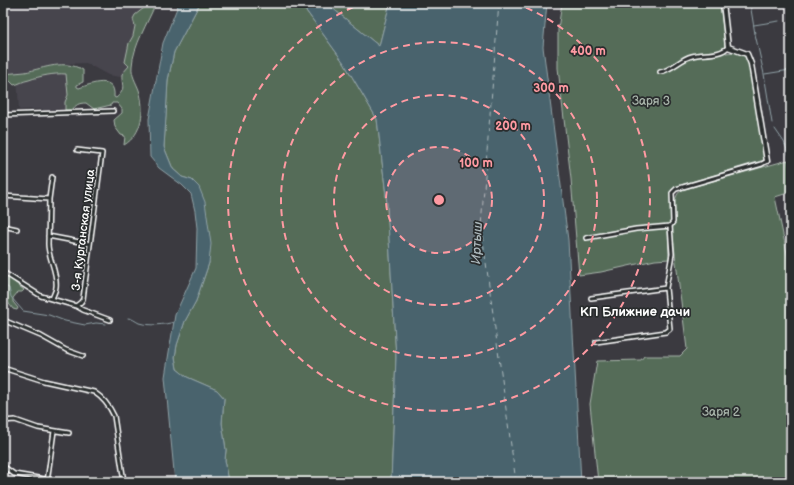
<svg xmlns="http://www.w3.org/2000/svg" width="794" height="485" font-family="'Balsamiq Sans',sans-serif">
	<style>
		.built { fill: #47444d }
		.green { fill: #546c59; stroke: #aab6ac }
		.water { fill: #48646d; stroke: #91a2a7 }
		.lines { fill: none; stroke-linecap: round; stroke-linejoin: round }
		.stream { stroke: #91a2a7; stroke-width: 1 }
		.ferry { stroke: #adb9bd; stroke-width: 1; stroke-dasharray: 5 4; stroke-linecap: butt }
		.minor-casing { stroke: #fff; stroke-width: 6 }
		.tertiary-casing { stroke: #fff; stroke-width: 7 }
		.minor { stroke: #2a2d2e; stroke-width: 3 }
		.tertiary { stroke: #2a2d2e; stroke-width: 4 }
		.ring { fill: none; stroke: #ff9aa2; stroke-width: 2; stroke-dasharray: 7 5 }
		.labels { text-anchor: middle; stroke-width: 3.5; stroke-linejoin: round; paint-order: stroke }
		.park-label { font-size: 12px; fill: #aab6ac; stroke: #2a2d2e }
		.street-label { font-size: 12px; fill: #fff; stroke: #2a2d2e }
		.water-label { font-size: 13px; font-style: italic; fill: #adb9bd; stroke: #2a2d2e }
		.neighbourhood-label { font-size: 13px; font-weight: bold; fill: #fff; stroke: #2a2d2e }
		.centre { fill: #ff9aa2; stroke: #2a2d2e; stroke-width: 2 }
		.ring-label { font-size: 12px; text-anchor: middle; font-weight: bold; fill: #ff9aa2; stroke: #2a2d2e; stroke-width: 3.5; stroke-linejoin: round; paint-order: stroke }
	</style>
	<rect width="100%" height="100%" fill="#3b3a40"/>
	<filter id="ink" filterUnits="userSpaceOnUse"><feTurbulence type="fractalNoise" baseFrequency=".025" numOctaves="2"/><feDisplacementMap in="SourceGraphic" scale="8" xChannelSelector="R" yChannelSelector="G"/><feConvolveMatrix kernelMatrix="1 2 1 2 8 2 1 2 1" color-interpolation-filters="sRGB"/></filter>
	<g filter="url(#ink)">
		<path class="built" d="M 3,3 L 156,3 L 130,61 L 127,76 L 120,77 L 108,75 L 86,63 L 58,64 L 24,72 L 3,74 Z
			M 70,70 L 72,110 L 43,111 L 43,109 L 19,110 L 17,76 Z"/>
		<path class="green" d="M 146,3 L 156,3 C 148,22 133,47 132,66 C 131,75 136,82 139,90 C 145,109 143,134 124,145 L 125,136 L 121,135 L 115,127 L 114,120 L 122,113 L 122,109 L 117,103 L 112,103 L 111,105 L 94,109 L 86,103 C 78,103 76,105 72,110 L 65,110 L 65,102 L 68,95 L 66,74 C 54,73 40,76 29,80 C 23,81 19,84 14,85 L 9,80 L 3,81 L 3,74 C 10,73 18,73 25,72 C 45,68 64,59 83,70 L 83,82 L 77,85 L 77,87 L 79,88 C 91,84 116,74 114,97 L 116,98 C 127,89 121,85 122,74 L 129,66 L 125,62 L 129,43 L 133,36 L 135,26 L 133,19 L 135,15 L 144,8 Z
			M 200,3 L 296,3 L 307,12 L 344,63 L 377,119 L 387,204 L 396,357 L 391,482 L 229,482 L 225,460 L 226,450 L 222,423 L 224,398 L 217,390 L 187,377 L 177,369 L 175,357 L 177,345 L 185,321 L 196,301 L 209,263 L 192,180 L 182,177 L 173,169 L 164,147 L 168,80 L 174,52 Z
			M 326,3 L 390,3 L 379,46 Z
			M 562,3 L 720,3 L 726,53 C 735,52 742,51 749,59 L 765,157 L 764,160 L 681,185 L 672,189 C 669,201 674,213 671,224 L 668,225 L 669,259 L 655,260 L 601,272 L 579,275 L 571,179 L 558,68 L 558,29 Z
			M 788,160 L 791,174 L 791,192 L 775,197 L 791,272 L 791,482 L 598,482 L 590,404 L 597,361 L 641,360 L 644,356 L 680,356 L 687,349 L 672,230 C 678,217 668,194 685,189 Z
			M 3,275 L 8,277 L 24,290 L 22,292 L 18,292 L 13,298 L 13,302 L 18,308 L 17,310 L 13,309 L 3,296 Z"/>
		<path class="water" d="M 179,3 L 200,3 L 174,52 L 168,80 L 166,117 L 164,147 L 173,169 L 182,177 L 192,180 L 199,187 L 205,202 L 211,244 L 209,263 L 196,301 L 185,321 L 177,345 L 175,357 L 177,369 L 187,377 L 217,390 L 224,398 L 222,423 L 226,450 L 225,460 L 229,482 L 175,482 L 165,377 L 175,315 L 196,268 L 197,228 L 195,211 L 191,194 L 182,185 L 159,168 L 150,157 L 149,119 L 163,43 Z
			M 296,3 L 326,3 L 379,46 L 390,3 L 547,3 L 543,47 L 568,240 L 581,482 L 391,482 L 396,357 L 387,204 L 377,119 L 344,63 L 307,12 Z"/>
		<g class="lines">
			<path class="stream" d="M 750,3 L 755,34 L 764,74 L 772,123
				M 754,25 L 779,21
				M 765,74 L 790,70
				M 775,129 L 784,142 L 791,160
				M 3,285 L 9,288 L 11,297 L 23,311 L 49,315 L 65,321 L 85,325 L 96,323 L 106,324
				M 128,318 C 132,318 135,321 139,323 C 149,326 165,325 174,322"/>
			<path class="ferry" d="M 499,3 L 481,226 L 516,482"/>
			<g class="minor-casing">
				<path id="minor" d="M 660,72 C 672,70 680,59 692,56 C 703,53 720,56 728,47
					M 3,115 L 113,111
					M 52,177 L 49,199 L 48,244 C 48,258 58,273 56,287 C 56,291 53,295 52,299
					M 3,196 L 49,199
					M 3,226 L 17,229
					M 48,236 L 90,244
					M 586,238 L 636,229 L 670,226 L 673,222 L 672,193 L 676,189 L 762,164 L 767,161
					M 3,272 L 41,296 L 76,306 L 83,310 L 110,320
					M 591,298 L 666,288
					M 76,306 L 81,302 L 83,299 L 102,153 L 77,150
					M 3,320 L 41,336 L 66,350 L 83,356
					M 596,342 L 666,332 L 670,329 L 666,288 L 672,254 L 670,226
					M 3,368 L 44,381 L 94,392 C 103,398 110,407 114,416 L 124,482
					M 3,421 L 15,420 L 38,428 L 69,433
					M 3,466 L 14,474 L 62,482
					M 47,482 L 54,431"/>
			</g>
			<g class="tertiary-casing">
				<path id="tertiary" d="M 723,3 L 728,47 L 747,54 L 751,64 L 767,161"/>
			</g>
			<use href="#minor" class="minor"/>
			<use href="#tertiary" class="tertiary"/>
		</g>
	</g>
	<circle cx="439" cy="200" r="53" fill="#ff9aa2" fill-opacity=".12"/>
	<g class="ring">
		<circle cx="439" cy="200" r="53"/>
		<circle cx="439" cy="200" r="105"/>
		<circle cx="439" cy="200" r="158"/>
		<path d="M515 3A211 211 0 1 1 363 3"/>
	</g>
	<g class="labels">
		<g class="park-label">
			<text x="651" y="105">Заря 3</text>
			<text x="721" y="416">Заря 2</text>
		</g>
		<g class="street-label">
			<text transform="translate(83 230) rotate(-83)" y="4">3-я Курганская улица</text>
		</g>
		<g class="water-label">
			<text transform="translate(476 243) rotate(-87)" y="5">Иртыш</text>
		</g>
		<g class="neighbourhood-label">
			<text x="635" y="316">КП Ближние дачи</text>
		</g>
	</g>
	<circle cx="439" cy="200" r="6" class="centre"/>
	<g class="ring-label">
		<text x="588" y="55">400 m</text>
		<text x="551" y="92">300 m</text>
		<text x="513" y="130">200 m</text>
		<text x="476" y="167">100 m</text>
	</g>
	<rect width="794" height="485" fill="none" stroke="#2a2d2e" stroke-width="16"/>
	<rect x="8" y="8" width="778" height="469" fill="none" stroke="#fff" stroke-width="1.5" filter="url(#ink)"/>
</svg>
